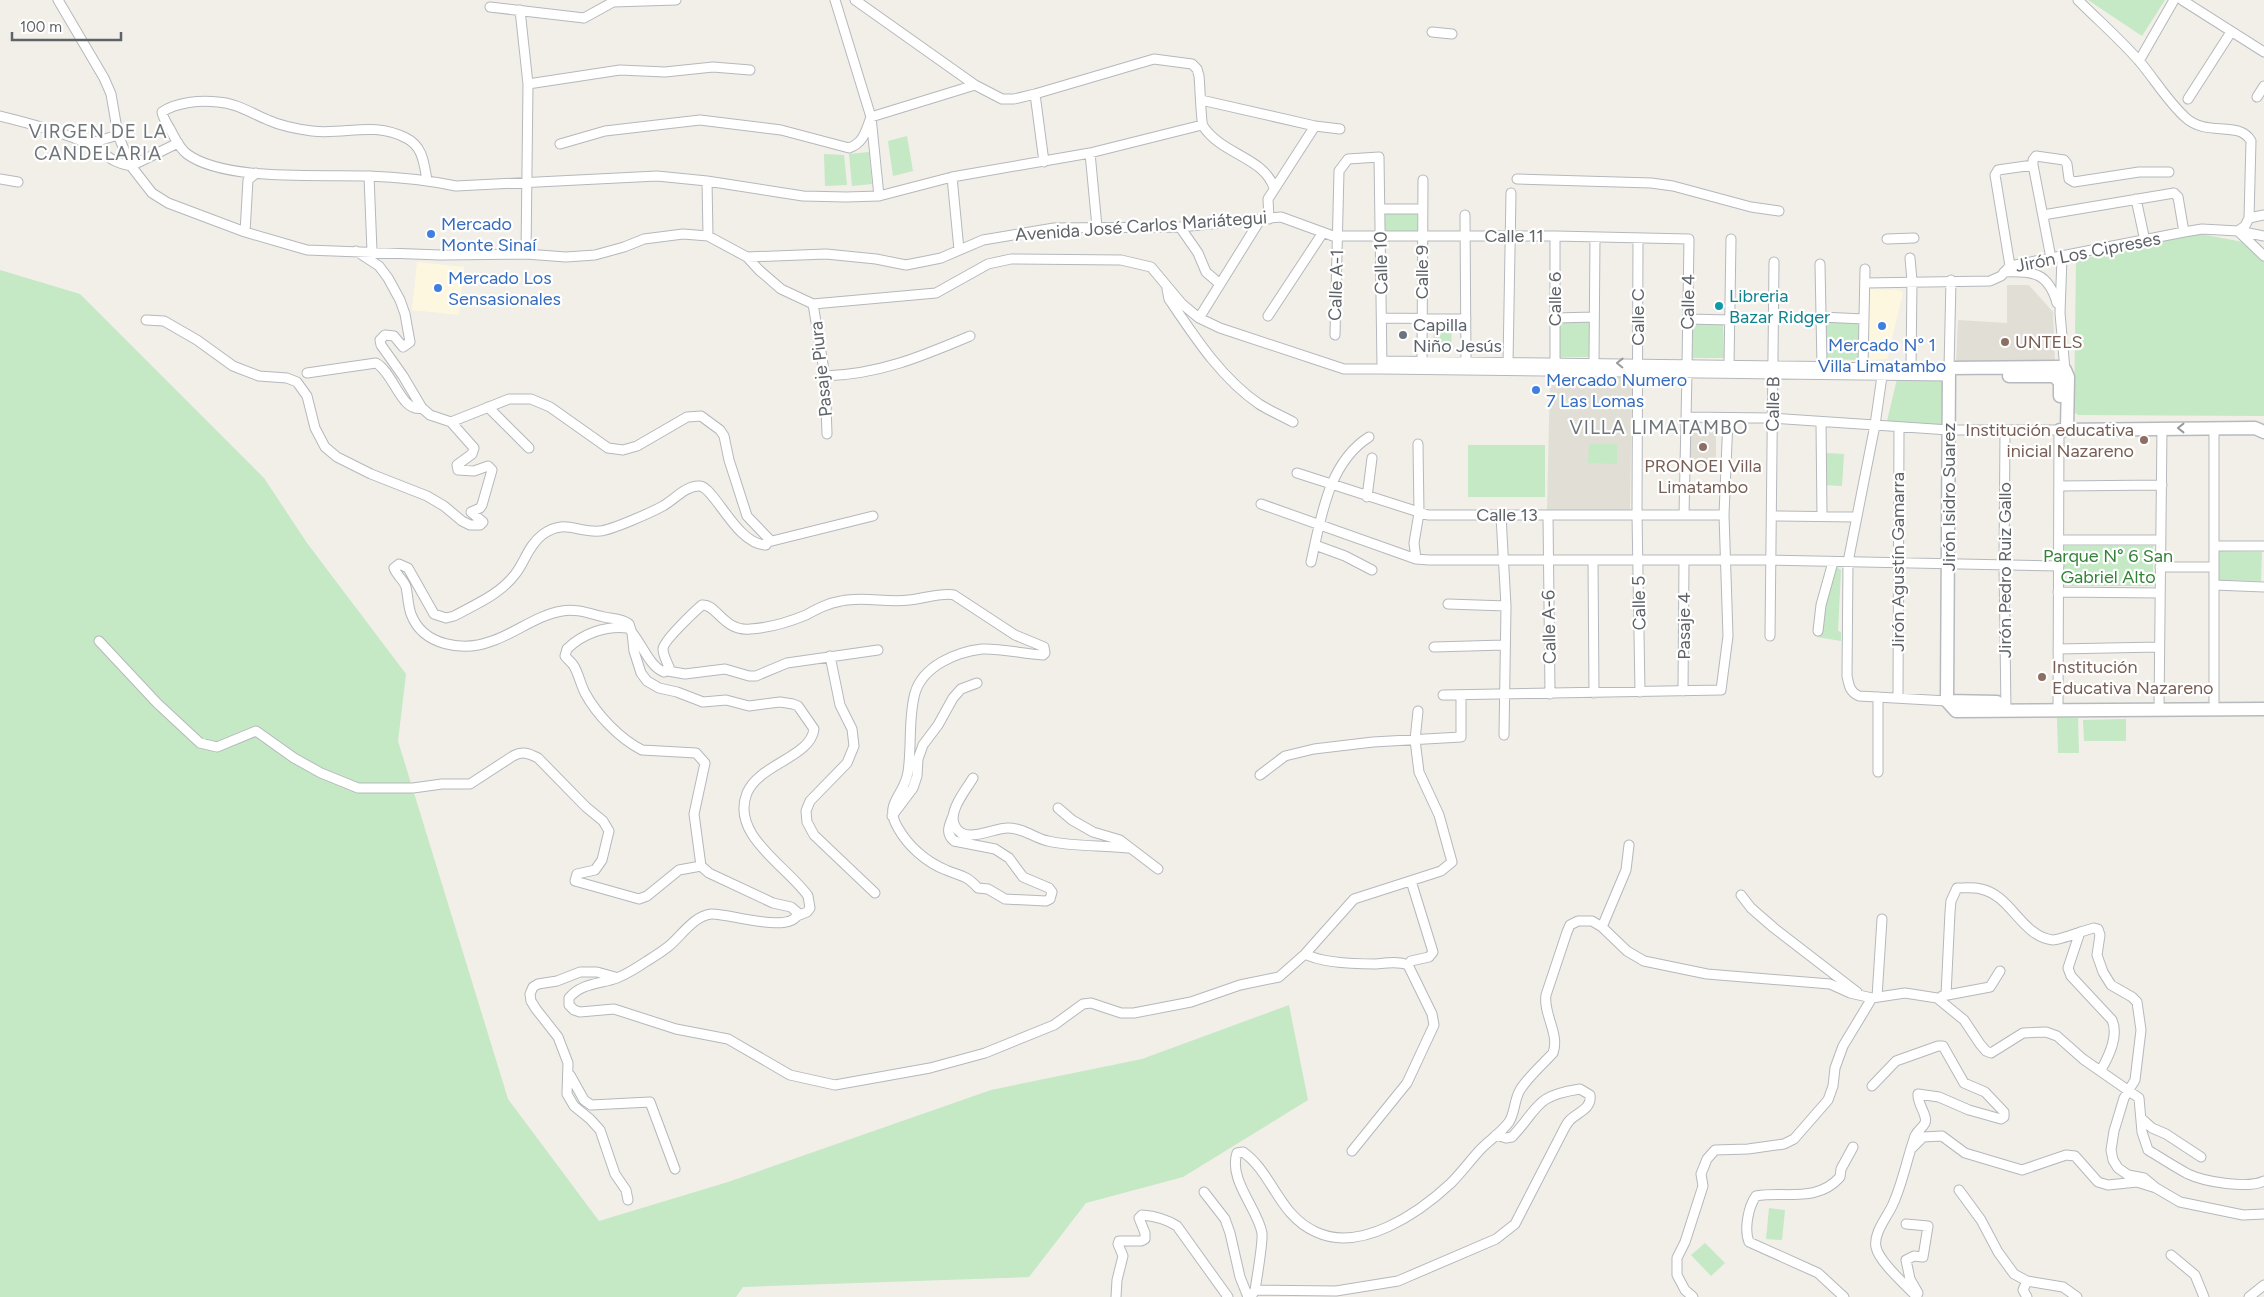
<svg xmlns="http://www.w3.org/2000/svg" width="2264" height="1297" font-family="Figtree,sans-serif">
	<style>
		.commercial { fill: #fef7e0 }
		.education { fill: #e1ded6 }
		.green { fill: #c5e8c5 }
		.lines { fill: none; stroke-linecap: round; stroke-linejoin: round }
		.street-casing { stroke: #b5b8bc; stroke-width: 11 }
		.secondary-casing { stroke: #b6babf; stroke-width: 15 }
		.street { stroke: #fff; stroke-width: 9 }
		.secondary { stroke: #fff; stroke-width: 12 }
		.oneway { stroke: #979a9d }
		.shop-dot { fill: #3f7fe0; stroke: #fff; stroke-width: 2 }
		.culture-dot { fill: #0f9aa8; stroke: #fff; stroke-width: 2 }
		.worship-dot { fill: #6b7280; stroke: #fff; stroke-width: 2 }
		.education-dot { fill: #8d6e63; stroke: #fff; stroke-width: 2 }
		.labels { text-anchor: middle; stroke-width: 4.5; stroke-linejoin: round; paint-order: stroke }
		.shop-label { font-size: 18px; fill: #366cbe; stroke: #fff; text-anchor: start }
		.street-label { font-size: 18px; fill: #5f6368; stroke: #fff }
		.culture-label { font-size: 18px; fill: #0d838f; stroke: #fff; text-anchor: start }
		.worship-label { font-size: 18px; fill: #5b616d; stroke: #fff; text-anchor: start }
		.education-label { font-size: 18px; fill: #785e54; stroke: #fff; text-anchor: start }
		.park-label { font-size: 18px; fill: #348238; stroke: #fff }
		.neighbourhood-label { font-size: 19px; letter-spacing: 1px; fill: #70757a; stroke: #fff }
	</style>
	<rect width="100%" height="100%" fill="#f1efe8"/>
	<path class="commercial" d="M 417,262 L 464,267 L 459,315 L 412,310 Z
		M 1870,289 L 1900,290 L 1903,293 L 1887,359 L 1867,360 Z"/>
	<path class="education" d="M 2007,285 L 2029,285 L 2053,312 L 2055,362 L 1956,363 L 1958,320 L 2007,323 Z
		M 1613,376 L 1630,377 L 1632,379 L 1630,511 L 1547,510 L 1550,378 L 1599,378 L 1602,381 L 1611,380 Z
		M 1690,430 L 1716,430 L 1716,465 L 1690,464 Z"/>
	<path class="green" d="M 2088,0 L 2165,0 L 2142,36 Z
		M 907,136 L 913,171 L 893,176 L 888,141 Z
		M 869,152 L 872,184 L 852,186 L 849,154 Z
		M 824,154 L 844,155 L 847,185 L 825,186 Z
		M 1384,213 L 1417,213 L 1418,232 L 1384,232 Z
		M 2196,233 L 2248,243 L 2264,259 L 2264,416 L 2078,415 L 2074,412 L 2076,260 Z
		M 0,270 L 80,294 L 264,478 L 307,543 L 406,674 L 398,741 L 508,1099 L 599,1221 L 728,1182 L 991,1090 L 1142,1059 L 1289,1005 L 1308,1100 L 1183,1177 L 1086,1203 L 1029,1277 L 743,1287 L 736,1297 L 0,1297 Z
		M 1825,320 L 1859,320 L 1859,360 L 1825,359 Z
		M 1558,321 L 1590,321 L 1590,357 L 1558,357 Z
		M 1690,321 L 1723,321 L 1724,358 L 1690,358 Z
		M 1434,323 L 1452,324 L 1451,352 L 1433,351 Z
		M 1897,379 L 1943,380 L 1941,425 L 1887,421 Z
		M 1589,444 L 1617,444 L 1617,464 L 1588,463 Z
		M 1468,445 L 1545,445 L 1545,497 L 1468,497 Z
		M 1826,453 L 1844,454 L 1842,486 L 1824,485 Z
		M 2062,546 L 2153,546 L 2153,586 L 2062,586 Z
		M 2218,551 L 2262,552 L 2261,581 L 2217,580 Z
		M 1835,566 L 1841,570 L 1838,631 L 1841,632 L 1841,641 L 1817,637 L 1831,570 Z
		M 2057,718 L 2078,718 L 2079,753 L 2058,753 Z
		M 2126,719 L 2126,741 L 2084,741 L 2083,720 Z
		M 1769,1208 L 1785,1210 L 1782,1240 L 1766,1239 Z
		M 1705,1243 L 1725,1263 L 1711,1276 L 1691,1255 Z"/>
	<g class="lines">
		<g class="street-casing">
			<path id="street" d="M 58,0 L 104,78 L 111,94 L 118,135 L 131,166 L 178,143
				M 835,0 L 871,117 L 879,196
				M 855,0 L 975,85 L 1002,99 L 1014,99 L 1035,94 L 1154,59 L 1192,64 L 1197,69 L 1199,76 C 1200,85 1201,122 1203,126 C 1222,155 1264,157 1274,188
				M 2182,0 L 2264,52
				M 490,7 L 584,18 L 613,2 L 676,0
				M 520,10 L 528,84 L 526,254
				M 1432,32 L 1452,34
				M 2139,61 L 2174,0
				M 528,84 L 620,70 L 665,72 L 713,67 L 750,70
				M 1035,94 L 1044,162
				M 2257,97 L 2264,86
				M 2188,99 L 2231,32
				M 1201,100 L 1315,126 L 1340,129
				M 0,116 C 29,123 59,131 87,143 C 104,151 110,163 131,166 L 152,193 L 168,203 L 245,232 L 307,250 L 440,255 L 526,254 L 566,257 L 595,255 L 624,247 L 644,239 L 683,234 L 708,236 L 747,257 L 826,254 L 876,259 L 906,265 L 941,258 L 983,240 L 1054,228 L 1180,227 L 1281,217 L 1333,236 L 1555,236 L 1689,239 L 1687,365
				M 88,144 L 118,135
				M 560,144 L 605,131 L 700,120 L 781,130 L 849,148 C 864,143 866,130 871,117 L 975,85
				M 1090,153 L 1097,227
				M 369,176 L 372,251
				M 952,177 L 959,250
				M 0,179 L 18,182
				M 1517,179 L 1651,183 L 1673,186 L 1751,207 L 1779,211
				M 427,180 C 424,164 423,146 406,138 C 373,121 346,135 312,131 C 297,129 281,126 268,120 C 251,113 236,103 218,102 C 200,100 177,102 162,112 C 163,118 167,124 170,129 C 175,138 179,148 187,154 C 225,182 322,174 368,176 C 398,177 427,180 456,186 L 657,176 L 707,181 L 803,196 L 846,197 L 879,196 L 952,177 L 1090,153 L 1202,125
				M 707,181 L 708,236
				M 2136,199 L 2145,241
				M 1380,209 L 1422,209
				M 1465,215 L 1466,363
				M 2043,215 L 2174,193 L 2178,197 L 2184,232
				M 2249,218 L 2264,215
				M 1269,219 L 1268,199 L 1315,126
				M 1180,227 L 1198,253 L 1206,272 L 1220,284
				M 2238,231 L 2264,256
				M 2239,231 L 2264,236
				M 245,232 L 248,180 L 256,173
				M 1638,238 L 1637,515 L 1640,692
				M 1887,239 L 1914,238
				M 356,251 L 379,266 L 388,278 L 400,300 L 405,314 L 410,342 L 403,347 L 394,336 L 385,335 L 380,340 L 381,345 L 403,376 L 422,408 L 430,415 L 451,422 L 509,399 L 531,399 L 550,407 L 608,448 L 623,450 L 637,446 L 687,417 L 701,416 L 720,430 L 724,436 L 729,460 L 747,516 L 769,539 L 766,545 C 737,545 715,488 700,486 C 686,485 674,500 663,506 C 652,512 612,530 600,531 C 577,533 564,518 542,535 C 529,545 525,561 516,573 C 501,594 476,604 454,616 L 446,618 L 434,614 L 408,568 L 399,564 L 394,568 C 397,576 404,580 406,587 C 408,596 408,606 411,614 C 423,646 463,652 492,641 C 516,633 537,615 562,611 C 576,608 591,614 604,617 C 612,619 621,618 629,624 L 631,630
				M 747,257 L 759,270 L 781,289 L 813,304 L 936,293 L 988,264 L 1011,259 L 1121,260 L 1151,267 L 1182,304 L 1199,318 L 1220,328 L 1344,369 L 1382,369 L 1949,376
				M 2062,257 L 2060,313 L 2065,370
				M 1910,258 L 1912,281 L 1911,367
				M 2051,258 L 2033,165 L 2033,160 L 2036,156 L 2064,160 L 2067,164 L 2069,179 L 2074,182 L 2139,172 L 2169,172
				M 1820,264 L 1822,366
				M 2010,266 L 1995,175 L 1998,170 L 2033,165
				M 2004,272 C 2033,271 2048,272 2057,303
				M 1865,283 L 1990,281 L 2001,276 L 2010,266 L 2184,232 L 2202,229 L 2238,231 L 2245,226 L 2249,218 L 2251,141 C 2239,120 2207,137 2186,118 C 2169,103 2155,80 2140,62 C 2121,40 2099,21 2078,0
				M 1167,289 L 1169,299 C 1194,336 1221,378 1259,404 C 1270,411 1282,416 1293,422
				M 813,304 L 825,376 L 827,434
				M 1268,316 L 1322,234
				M 1821,317 L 1864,319
				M 1199,318 L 1260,220
				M 1383,318 L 1466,319
				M 1555,318 L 1594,317
				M 1688,319 L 1730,320
				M 146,320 L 164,321 L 197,340 L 233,366 L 259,376 L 287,378 L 297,382 L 307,396 L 315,428 L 325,447 L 337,457 L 371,474 L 427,496 L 444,506 L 462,521 L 470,525 L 480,525 L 483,522 L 471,512 L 480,508 L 482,505 L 492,470 L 488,466 L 474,471 L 458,470 L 457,465 L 472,454 L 474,448 L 451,422
				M 1335,335 L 1339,171 L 1348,159 L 1379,157 L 1382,366
				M 1382,361 L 1949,368 L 1951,280
				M 1422,363 L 1423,180
				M 1508,363 L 1511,193
				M 1555,363 L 1555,236
				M 1594,363 L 1595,237
				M 1729,365 L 1731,239
				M 1863,366 L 1865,269
				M 1883,369 L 1875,425 L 1848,562 L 1847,676 C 1849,686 1850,692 1859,696 L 1947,701
				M 307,373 L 376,363 C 394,373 401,413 422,408
				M 825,376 C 880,374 920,357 970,336
				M 488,407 L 529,448
				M 1686,417 L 1772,418 L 1949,430 L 2059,430 L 2058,709
				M 1821,422 L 1822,516
				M 2005,431 L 2004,565 L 2006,710
				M 1297,473 L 1428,515 L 1724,515
				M 2060,486 L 2162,485
				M 1367,497 L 1372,458
				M 1261,504 L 1416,559 L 1429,560 L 1771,560 L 2059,566
				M 1548,515 L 1550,694
				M 1684,515 L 1687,372
				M 1501,516 L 1506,606 L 1504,735
				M 1772,516 L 1857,517
				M 2059,540 L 2161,540
				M 768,542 L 873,516
				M 1315,545 L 1345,556 L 1372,570
				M 2214,546 L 2264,546
				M 1416,559 L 1414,543 L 1419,513 L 1418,444
				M 1593,560 L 1594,693
				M 1311,562 C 1321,518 1328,463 1369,437
				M 2160,567 L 2214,567
				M 2214,585 L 2264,587
				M 2058,592 L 2160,593
				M 1448,604 L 1506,606
				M 1818,631 L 1821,605 L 1833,562
				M 632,633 L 634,651 L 641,673 L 647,681 L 659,688 L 677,692 L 703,702 L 726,700 L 749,706 L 780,702 L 793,704 L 798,706 L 814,729 C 811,757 759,764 747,793 C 730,835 787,866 808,896 L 810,908 L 807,912 L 797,916
				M 1770,636 L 1774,262
				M 99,641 L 157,703 L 200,743 L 217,747 L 256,731 L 294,758 L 321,773 L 358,788 L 413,788 L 442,784 L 470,784 L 513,756 C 523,751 528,753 538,758 L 586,807 L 603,821 L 609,831 L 602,860 L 595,870 L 577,874 L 575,881 L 639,899 L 647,896 L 679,870 L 701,866
				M 1434,647 L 1504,645
				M 2058,649 L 2159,647
				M 830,656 L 840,705 L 852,729 L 854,746 L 847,763 L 810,801 L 806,811 L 807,822 L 814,835 L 875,893
				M 668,671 L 685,674 L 725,669 L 749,676 L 756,676 L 787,663 L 878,650
				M 1683,691 L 1684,561
				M 1443,695 L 1721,690 L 1728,636 L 1724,515 L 1728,418
				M 1898,697 L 1899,427
				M 2214,702 L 2214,429
				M 2159,709 L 2162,428
				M 1878,772 L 1878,697
				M 1260,775 L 1285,756 L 1314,749 L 1373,742 L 1461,737 L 1461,695
				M 973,778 C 966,790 947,812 955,826 C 964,845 992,828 1008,828 C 1024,828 1034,838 1048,841 C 1073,847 1102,845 1128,848
				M 1058,808 L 1072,820 L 1093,832 L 1120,840 L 1158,869
				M 892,816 L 913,788 L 917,776 L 918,759 L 923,745 L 938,725 L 953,698 L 961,689 L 977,683
				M 953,816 C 949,826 945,833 954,841 L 995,849 L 1009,858 L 1023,877 L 1049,888 L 1052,892 L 1050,899 L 1046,901 L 1005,899 L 988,889 L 978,888 C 965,874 962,877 946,870 C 926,862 908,846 898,828 C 883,803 904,797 908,772 C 912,746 908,718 915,693 C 923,666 956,652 982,649 C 998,648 1025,654 1043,655 L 1045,653 L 1044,647 L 1015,635 L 954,595 C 944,592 921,599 909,600 C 886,603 864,596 841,601 C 828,603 817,609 806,615 C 789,622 768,628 750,629 C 724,632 716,603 702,605 C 695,611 663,641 663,649 C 663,655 667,662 669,667 L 664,672 C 648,666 641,640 628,628 C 606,625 582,634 567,649 L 565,656 C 568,660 573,663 575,668 C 579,676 581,685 585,693 C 597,715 620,739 642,750 L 696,753 L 705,763 L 694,814 L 701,866 L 709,873 L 773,903 L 791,907 L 798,913 C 792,935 729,913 711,914 C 694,916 682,935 669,946 C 663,951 655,956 647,961 C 638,967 627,974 617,978 C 601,984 581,983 569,998 L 569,1005 L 574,1010 L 580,1012 L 614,1009 L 676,1029 L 728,1039 L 790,1075 L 835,1085 L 930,1068 L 985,1053 L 1054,1025 L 1083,1004 L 1091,1003 L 1121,1013 L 1134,1013 L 1191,1002 L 1240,985 L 1279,977 L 1305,954 L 1354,899 L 1441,871 L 1452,862 L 1439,815 L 1419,772 L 1415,740 L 1418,711
				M 1741,895 L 1751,908 L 1774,928 L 1857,992
				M 1602,927 L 1626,870 L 1629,845
				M 2080,932 L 2068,968 L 2071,976 L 2112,1020 C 2119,1036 2109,1056 2101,1070
				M 1305,954 C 1322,963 1356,964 1376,964 C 1387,963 1398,961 1408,965 L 1432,1014 L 1434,1025 L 1407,1083 L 1352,1151
				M 1408,965 L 1411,961 L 1429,957 L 1433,952 L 1411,881
				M 615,977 L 597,972 L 580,972 L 557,981 L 538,984 L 533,987 L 530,994 L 531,1001 L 536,1009 L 558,1037 L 568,1063 L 567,1094 L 574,1106 L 590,1119 L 600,1130 L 615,1174 L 626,1190 L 628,1200
				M 1946,995 L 1950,912 L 1951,901 L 1957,888 C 1965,888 1973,887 1981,889 C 2011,895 2022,937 2053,940 C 2060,940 2085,930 2094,928 L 2098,929 L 2100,935 L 2097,955 L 2103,972 L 2111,985 L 2132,997 L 2137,1002 L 2141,1030 L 2135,1080 L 2124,1098 L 2114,1131 L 2111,1150 L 2113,1160 L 2118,1168 L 2128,1175 L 2144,1178 L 2156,1188
				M 1942,996 L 1990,987 L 2000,971
				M 1877,997 L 1882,919
				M 570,1075 L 584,1100 L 591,1105 L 650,1102 L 675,1169
				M 1872,1086 L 1896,1061 L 1938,1046 L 1943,1046 L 1964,1083 L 1985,1092 L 2004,1112 L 2004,1117 L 2001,1119 L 1969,1110 L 1939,1097 L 1918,1094 C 1917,1104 1928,1115 1925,1123 C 1922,1129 1915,1132 1914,1139 C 1907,1159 1902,1185 1893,1204 C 1888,1216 1873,1233 1876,1247 C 1879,1262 1906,1285 1917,1297
				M 2141,1118 L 2152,1128 L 2166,1134 L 2201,1157
				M 1912,1148 L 1923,1137 L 1942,1136 L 1965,1153 L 2022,1170 L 2066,1155 L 2075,1156 L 2098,1182 L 2108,1185 L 2137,1182 L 2156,1188 L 2180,1202 L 2243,1215 L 2264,1214
				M 1959,1190 L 1981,1220 L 1998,1252 L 2014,1274 L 2027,1281 L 2063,1287 L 2077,1297
				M 1204,1192 L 1225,1219 L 1230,1233 L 1240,1277 L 1248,1297
				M 1906,1224 L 1928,1226 L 1923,1257 L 1914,1256 L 1906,1260 L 1910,1279 L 1918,1293
				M 2171,1255 L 2195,1275 L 2204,1297
				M 1255,1290 L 1336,1291 L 1398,1281 L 1496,1239 L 1515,1224 L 1563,1131 C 1565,1127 1567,1123 1570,1120 C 1578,1112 1592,1109 1590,1095 L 1580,1089 C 1534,1096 1540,1107 1512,1137 L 1506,1138 L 1496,1135
				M 1116,1297 L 1117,1280 L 1123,1256 L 1118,1244 L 1119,1241 L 1141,1241 L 1145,1239 L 1145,1233 L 1139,1218 L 1142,1215 C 1155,1216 1166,1219 1177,1226 L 1228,1297
				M 1251,1297 L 1255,1290 C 1257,1277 1263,1243 1262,1233 C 1258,1209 1228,1180 1237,1153 L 1243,1152 C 1273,1173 1278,1215 1316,1232 C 1361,1253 1419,1213 1451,1183 C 1461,1173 1469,1162 1479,1151 C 1488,1141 1501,1133 1509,1122 C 1515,1113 1514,1100 1520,1090 C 1528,1077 1542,1065 1553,1053 C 1560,1034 1543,1014 1546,995 L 1567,932 L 1570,925 L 1578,921 L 1592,921 L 1602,927 L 1627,951 L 1644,961 L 1707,974 L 1830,984 L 1850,993 L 1872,998 L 1905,993 L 1937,998 L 1964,1020 L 1980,1044 L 1986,1051 L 1991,1053 L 2023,1033 L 2046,1032 L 2057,1036 L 2083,1059 L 2139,1098 L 2142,1132 L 2148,1150 C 2161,1158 2175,1167 2188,1174 C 2205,1182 2248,1189 2264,1181
				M 1693,1297 L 1685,1290 L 1677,1275 L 1677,1258 L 1685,1242 L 1703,1186 L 1701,1174 L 1707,1159 L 1715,1150 L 1748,1149 L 1784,1144 L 1794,1139 L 1828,1100 L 1833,1086 L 1835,1068 L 1843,1046 L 1872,998
				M 1844,1297 L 1818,1273 L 1749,1242 C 1744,1230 1748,1207 1756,1196 C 1785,1191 1817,1203 1840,1177 L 1841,1169 L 1853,1147
				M 2027,1297 L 2023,1290 L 2027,1281
				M 2249,1297 L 2264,1285"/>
		</g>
		<g class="secondary-casing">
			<path id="secondary" d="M 2009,376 L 2054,376 L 2060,382 L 2060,396
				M 2060,430 L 2255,428 L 2264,432
				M 2067,430 L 2068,377 L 2065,370 L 2059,367 L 1949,368 L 1947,701 L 1956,711 L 2264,709
				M 1947,701 L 1997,702"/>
		</g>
		<use href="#street" class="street"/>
		<use href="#secondary" class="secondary"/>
	</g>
	<defs><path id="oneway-chevron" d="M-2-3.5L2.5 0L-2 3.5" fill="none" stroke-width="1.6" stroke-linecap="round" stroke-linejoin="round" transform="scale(1.25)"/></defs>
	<g class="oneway">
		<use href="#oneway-chevron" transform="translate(1620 363) rotate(-179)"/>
		<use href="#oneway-chevron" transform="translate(2181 428) rotate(-180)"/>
	</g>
	<g class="shop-dot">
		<circle cx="431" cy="234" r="5"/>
		<circle cx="438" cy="288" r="5"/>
		<circle cx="1882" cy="326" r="5"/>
		<circle cx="1536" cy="390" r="5"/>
	</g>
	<circle class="culture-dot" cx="1719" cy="306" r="5"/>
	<circle class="worship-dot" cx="1403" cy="335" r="5"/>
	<g class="education-dot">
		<circle cx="2005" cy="342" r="5"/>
		<circle cx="2144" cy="440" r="5"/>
		<circle cx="1703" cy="447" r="5"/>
		<circle cx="2042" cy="677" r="5"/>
	</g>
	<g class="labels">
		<g class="shop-label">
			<text x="441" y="230">Mercado<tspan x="441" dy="21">Monte Sinaí</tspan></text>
			<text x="448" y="284">Mercado Los<tspan x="448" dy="21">Sensasionales</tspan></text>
			<text x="1882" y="351" text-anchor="middle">Mercado N° 1<tspan x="1882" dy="21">Villa Limatambo</tspan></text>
			<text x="1546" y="386">Mercado Numero<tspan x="1546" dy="21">7 Las Lomas</tspan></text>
		</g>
		<g class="street-label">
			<text transform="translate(1141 226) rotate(-4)" y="6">Avenida José Carlos Mariátegui</text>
			<text x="1514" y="242">Calle 11</text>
			<text transform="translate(2088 252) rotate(-11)" y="6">Jirón Los Cipreses</text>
			<text transform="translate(1381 263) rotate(-91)" y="6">Calle 10</text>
			<text transform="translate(1422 272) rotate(-90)" y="6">Calle 9</text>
			<text transform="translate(1336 285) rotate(-88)" y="6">Calle A-1</text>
			<text transform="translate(1555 299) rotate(-90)" y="6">Calle 6</text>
			<text transform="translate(1688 302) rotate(-89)" y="6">Calle 4</text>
			<text transform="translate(1638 317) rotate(-90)" y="6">Calle C</text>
			<text transform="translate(821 369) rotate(-96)" y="6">Pasaje Piura</text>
			<text transform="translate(1773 404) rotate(-89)" y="6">Calle B</text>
			<text transform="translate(1949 497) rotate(-90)" y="6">Jirón Isidro Suarez</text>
			<text x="1507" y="521">Calle 13</text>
			<text transform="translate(1898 562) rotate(-90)" y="6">Jirón Agustín Gamarra</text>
			<text transform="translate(2005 570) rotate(-90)" y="6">Jirón Pedro Ruiz Gallo</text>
			<text transform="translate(1639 603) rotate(-91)" y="6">Calle 5</text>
			<text transform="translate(1684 626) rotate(-90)" y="6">Pasaje 4</text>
			<text transform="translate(1549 627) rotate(-91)" y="6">Calle A-6</text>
		</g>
		<g class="culture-label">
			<text x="1729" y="302">Libreria<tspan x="1729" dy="21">Bazar Ridger</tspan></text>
		</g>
		<g class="worship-label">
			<text x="1413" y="331">Capilla<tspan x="1413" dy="21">Niño Jesús</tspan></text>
		</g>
		<g class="education-label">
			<text x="2015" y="348">UNTELS</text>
			<text x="2134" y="436" text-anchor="end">Institución educativa<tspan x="2134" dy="21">inicial Nazareno</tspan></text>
			<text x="1703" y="472" text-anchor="middle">PRONOEI Villa<tspan x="1703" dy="21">Limatambo</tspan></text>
			<text x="2052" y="673">Institución<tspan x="2052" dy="21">Educativa Nazareno</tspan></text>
		</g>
		<g class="park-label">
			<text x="2108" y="562">Parque N° 6 San<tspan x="2108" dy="21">Gabriel Alto</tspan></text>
		</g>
		<g class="neighbourhood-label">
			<text x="98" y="138">VIRGEN DE LA<tspan x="98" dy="22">CANDELARIA</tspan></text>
			<text x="1659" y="434">VILLA LIMATAMBO</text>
		</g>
	</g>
	<path d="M12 32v8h109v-8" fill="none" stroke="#5f6368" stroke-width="2.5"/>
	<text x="20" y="32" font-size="15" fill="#5f6368" stroke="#ffffff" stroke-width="4" paint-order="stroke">100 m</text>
</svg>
